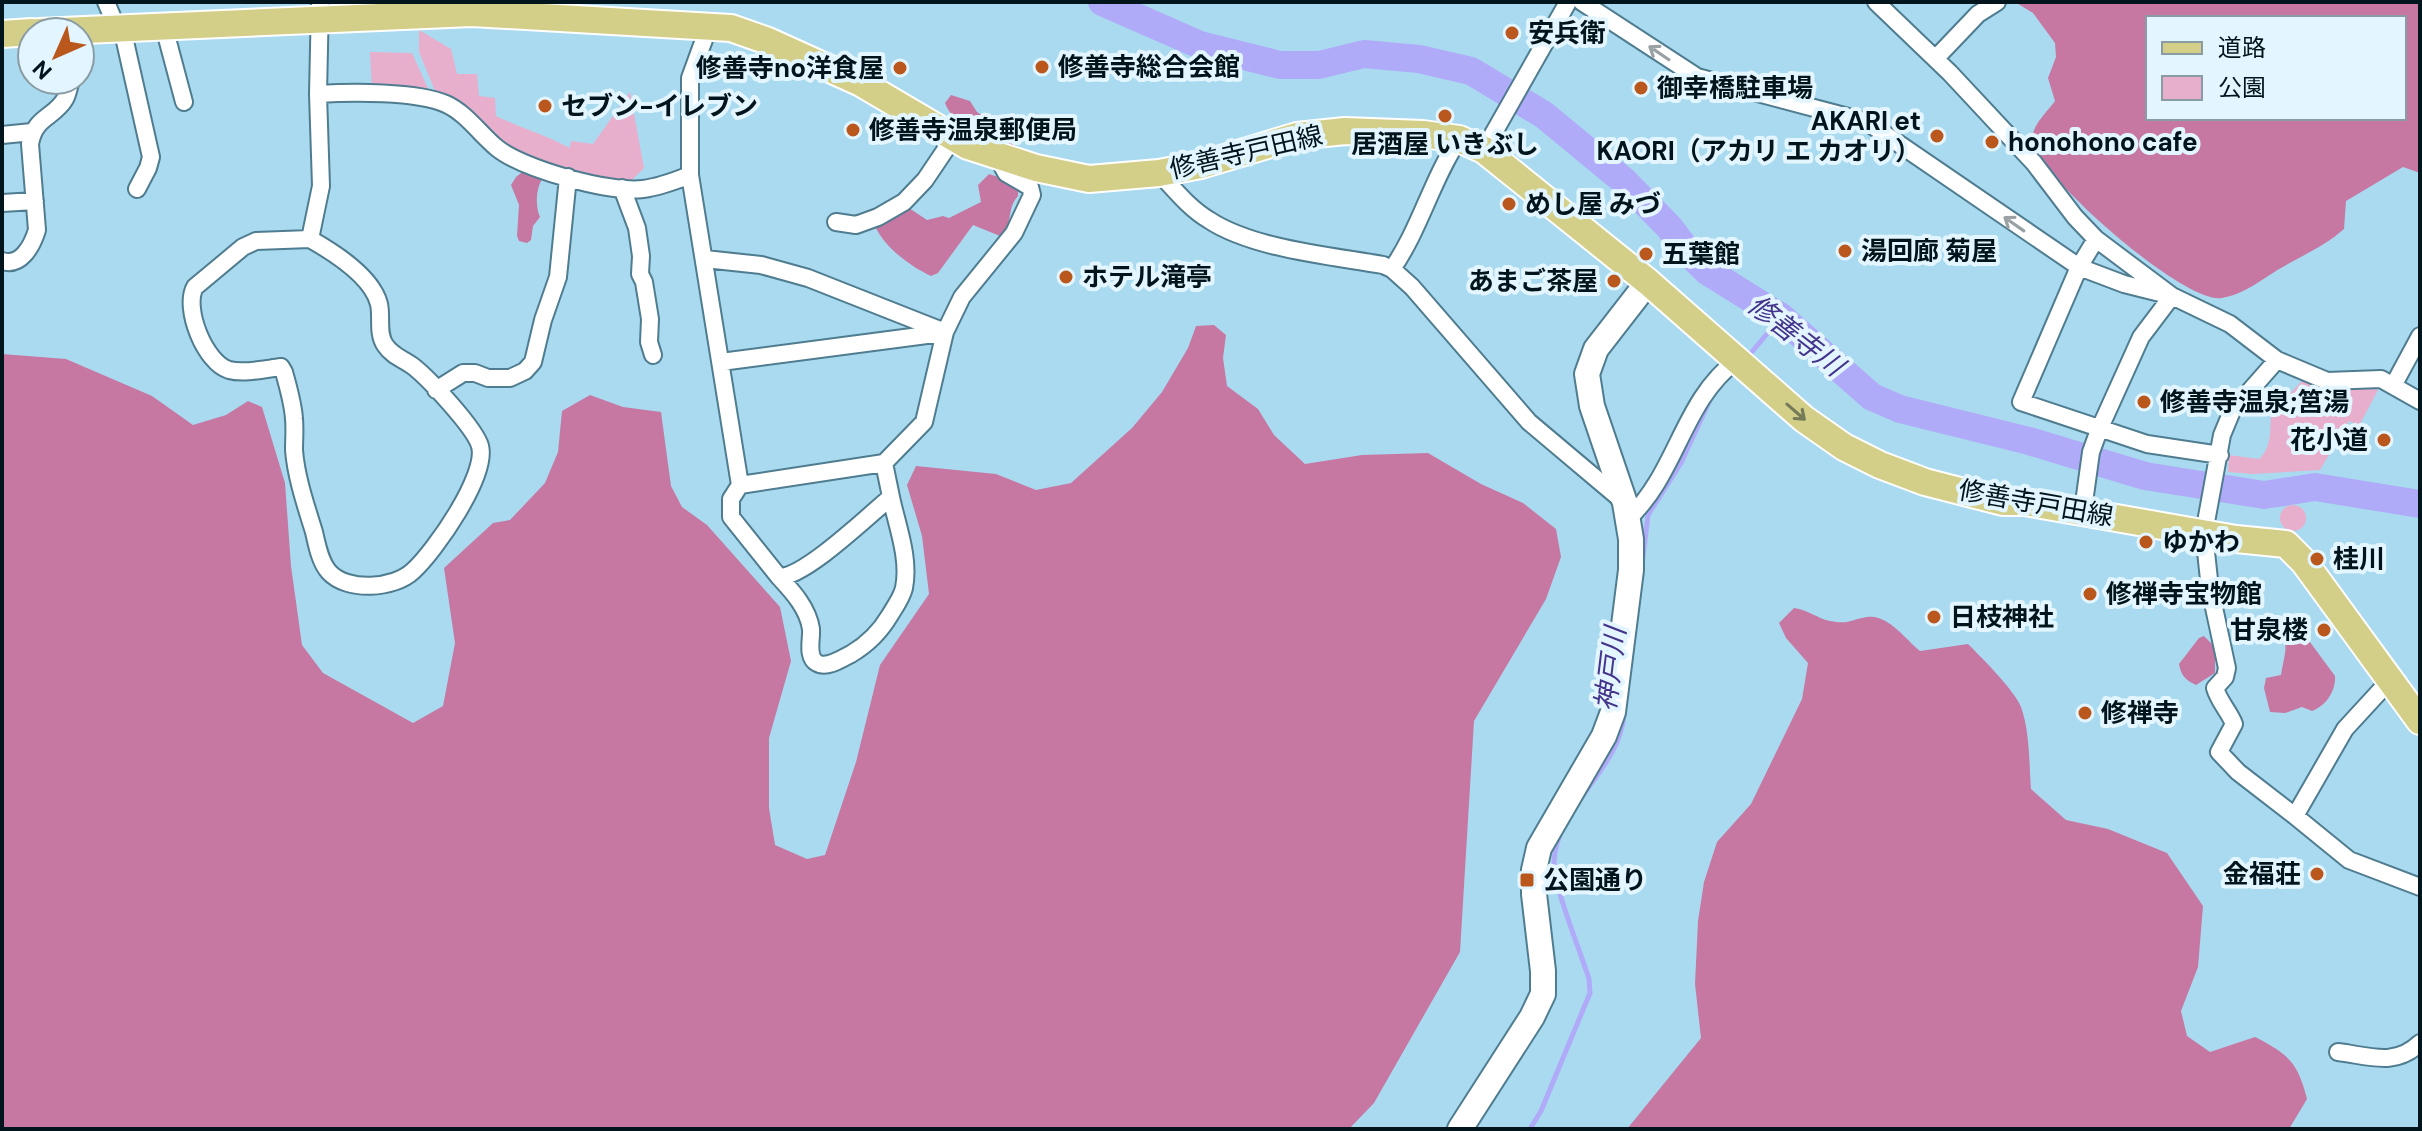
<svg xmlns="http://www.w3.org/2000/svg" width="2422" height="1131" font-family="'DM Sans','Noto Sans JP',sans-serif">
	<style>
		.green { fill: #e8afcd }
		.forest { fill: #c678a3; fill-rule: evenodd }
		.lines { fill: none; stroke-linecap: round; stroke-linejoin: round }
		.stream { stroke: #b0abf8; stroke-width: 5 }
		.river { stroke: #b0abf8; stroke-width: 28 }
		.street-casing { stroke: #4f7c8f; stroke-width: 20 }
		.secondary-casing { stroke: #4f7c8f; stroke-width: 28 }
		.primary-casing { stroke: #fff; stroke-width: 30 }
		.street { stroke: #fff; stroke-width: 16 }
		.secondary { stroke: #fff; stroke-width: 24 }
		.primary { stroke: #d3cf89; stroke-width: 26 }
		.oneway { stroke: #9aa1a4 }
		.oneway2 { stroke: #757b58 }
		.poi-dot { fill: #ba571d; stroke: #e3f6ff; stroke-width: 3 }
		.labels { text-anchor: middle; stroke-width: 8; stroke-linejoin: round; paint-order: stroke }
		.poi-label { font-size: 26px; font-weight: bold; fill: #03151c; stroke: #e3f6ff; text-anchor: start }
		.street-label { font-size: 26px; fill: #03151c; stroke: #e3f6ff }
		.water-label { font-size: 28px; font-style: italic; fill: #44348c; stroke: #e3f6ff }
	</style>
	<rect width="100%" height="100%" fill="#aadaf0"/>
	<path class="green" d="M 419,30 L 451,49 L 457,74 L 477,74 L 479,96 L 495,98 L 496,116 C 521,128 546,135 570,148 L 571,141 L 593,144 L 630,92 L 644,168 L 628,184 L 575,173 L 525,157 L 493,137 L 462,106 L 435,91 L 419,52 Z
		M 370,52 L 412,53 L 431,95 L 372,89 Z
		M 2303,380 L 2338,389 L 2369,388 L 2378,390 L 2359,426 L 2349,421 L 2320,470 L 2253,474 L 2228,472 L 2229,455 L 2259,459 C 2272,448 2270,429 2271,413 Z
		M2280 518a13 13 0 1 1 26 0a13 13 0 1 1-26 0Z"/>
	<path class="forest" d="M 2015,2 L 2420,2 L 2420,173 L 2403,167 L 2346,201 L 2344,229 C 2325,246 2303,255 2281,268 C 2262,279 2245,294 2222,298 C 2185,305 2041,178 2033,143 C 2029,128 2047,112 2055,101 L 2048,78 L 2056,57 L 2055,43 L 2033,13 ZM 2148,18 L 2404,18 L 2404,118 L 2148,118 Z
		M 951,95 L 970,101 L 977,112 L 1016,139 L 1017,144 L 1013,146 C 991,138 954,128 945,103 Z
		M 525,170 L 543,178 C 536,187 535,206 540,217 L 533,226 L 531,240 L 527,243 L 519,241 L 517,236 L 519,205 L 511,185 L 516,177 Z
		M 989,174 L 1014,182 L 1018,187 L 1018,196 C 1006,209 1014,224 1000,236 L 973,225 L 938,273 L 931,276 C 910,266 885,248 875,226 L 905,208 L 909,208 L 927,220 L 943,216 L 949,218 L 981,202 L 978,185 Z
		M 1214,325 L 1226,335 L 1223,358 L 1227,386 L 1258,409 L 1274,435 L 1305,464 L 1362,455 L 1428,453 L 1481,484 L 1523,503 L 1556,529 L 1561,557 L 1546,599 L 1474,721 L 1460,952 L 1374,1103 L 1349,1129 L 2,1129 L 2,354 L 66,359 L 152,396 L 193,425 L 226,415 L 248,401 L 262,407 L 285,483 L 291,566 L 302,645 L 323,673 L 413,723 L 443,706 L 455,643 L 444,568 L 493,523 L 510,520 L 545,483 L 558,452 L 562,411 L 590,395 L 623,407 L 661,412 L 671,486 L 682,507 L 707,525 L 780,607 L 791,661 L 769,738 L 769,808 L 775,845 L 807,859 L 825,855 L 856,762 L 880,665 L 929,594 L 922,536 L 907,485 L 916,466 L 996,474 L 1036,490 L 1071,483 L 1132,428 L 1162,392 L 1188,348 L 1196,326 Z
		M 1794,608 C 1809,610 1816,618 1830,621 C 1849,625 1852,619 1867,617 C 1888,614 1905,639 1920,651 L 1968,644 C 1982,658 2015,691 2021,707 C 2030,732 2029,763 2031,789 L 2066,820 L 2108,829 L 2167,853 L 2203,906 L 2198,967 L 2181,1011 L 2187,1036 L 2210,1052 L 2255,1037 C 2288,1054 2298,1062 2307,1099 L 2289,1129 L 1627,1129 L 1701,1038 L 1695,984 L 1698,921 L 1704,882 L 1717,842 L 1751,804 L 1802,699 L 1808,663 L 1786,638 L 1779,623 Z
		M 2293,619 L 2335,676 C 2336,691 2326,706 2312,711 L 2302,707 L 2285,713 L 2270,712 L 2264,688 L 2266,678 L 2281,675 C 2282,668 2284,660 2285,653 C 2287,644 2282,634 2284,623 Z
		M 2204,636 L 2215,647 L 2215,673 L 2196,685 C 2185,680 2181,675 2179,664 L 2199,638 Z"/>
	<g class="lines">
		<path class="stream" d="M 1746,359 L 1781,317
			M 1642,565 L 1648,515 L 1681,463 L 1710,400
			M 1530,1129 L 1541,1111 L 1590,993 L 1589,979 C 1581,953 1553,885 1554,862 C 1556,806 1620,770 1624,714"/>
		<path class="river" d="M 1102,2 L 1200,45 L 1280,65 L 1319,65 L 1364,54 L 1419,59 L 1471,71 L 1544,115 L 1624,181 L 1669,227 L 1688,252 L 1707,271 L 1781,317 L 1872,397 L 1900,409 L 2029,441 L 2145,476 L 2264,495 L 2315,487 L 2420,504"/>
		<g class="street-casing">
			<path id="street" d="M 106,2 L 117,28
				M 1582,2 L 1697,77 L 1867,122 L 2079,267 L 2124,284 L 2172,296 L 2141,337 L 2099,430 L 2091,452 L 2083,510
				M 1876,2 L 1950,73 L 2034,163 L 2075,217 L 2096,239 L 2172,296 L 2230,324 L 2277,360 L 2327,381 L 2381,379 L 2420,401
				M 709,26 L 690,78 L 690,175 L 740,485 L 731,499 L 731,517 L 779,577 C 805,577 868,516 891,497 L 884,463
				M 164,27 L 184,102
				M 122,28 L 151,157 L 148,168 L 137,189
				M 1936,58 L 1978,14 L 1997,2
				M 318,94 C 351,92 416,91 446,104 C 466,113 480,134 497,148 C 523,169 609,193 643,189 C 659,187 675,181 690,175
				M 2,135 L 32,132
				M 1484,150 L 1568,2
				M 1159,173 C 1175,190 1189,208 1209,220 C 1253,249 1332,256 1383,265 L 1392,269 L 1412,287 L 1529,422 L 1624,502
				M 622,188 L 637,228 L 641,256 L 640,274 L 644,282 L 650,319 L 649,342 L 653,355
				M 2,203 L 35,201
				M 836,222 L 856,225 L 878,217 L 904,202 L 925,180 L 954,137
				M 310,239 C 333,252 372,276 379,304 C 382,318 377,333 385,345 C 393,357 404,359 414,367 C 429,379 475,428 480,446 C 488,475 435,551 413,571 C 394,589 347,592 329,572 C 320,562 317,545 314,532 C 306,506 296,477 294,450 C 294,440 295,429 294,419 C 293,403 288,387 284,372 L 281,367 C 265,369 244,374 229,370 C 205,363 183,308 195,287 L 243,247 L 256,241 Z
				M 310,239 L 321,186 L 318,94 L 320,2
				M 2096,239 L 2079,267 L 2021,402 L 2147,444 L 2220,455
				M 705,259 L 761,265 L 808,278 L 945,332
				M 2,261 C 21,267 32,246 37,230 L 30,144 C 35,116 54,118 65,99 C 68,94 69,86 71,80
				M 1392,269 C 1420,229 1432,179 1459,139
				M 2277,360 L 2232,411 L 2222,435 L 2204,533 L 2210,589 L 2227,668 L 2225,677 L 2215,688 C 2219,702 2229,711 2234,724 L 2219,752 L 2238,772 L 2295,816
				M 721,362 L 942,333
				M 2393,386 L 2420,336
				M 436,390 L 463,373 L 475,373 L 488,378 L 510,378 L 525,371 L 533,362 L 543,320 L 558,277 L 568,177
				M 740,485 L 884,463 L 924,422 L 945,332 L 962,297 L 1014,233 L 1032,195 L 1030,187 L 1006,173 L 997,156
				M 1628,519 C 1678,472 1682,401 1737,360
				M 779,577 C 792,591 808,608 811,629 C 812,638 806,657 817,663 C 827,669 843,658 851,654 C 868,644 880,632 890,615 C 895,607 902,597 904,588 C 910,558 897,526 891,497
				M 2391,679 L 2345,729 L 2295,816 L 2349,860 L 2420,887
				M 2338,1052 C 2370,1056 2395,1067 2420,1043"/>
		</g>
		<g class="secondary-casing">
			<path id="secondary" d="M 1460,1129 L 1532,1017 L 1543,994 L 1543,971 L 1534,894 L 1534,870 L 1539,848 L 1604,736 L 1613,712 L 1631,570 L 1631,539 L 1625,503 L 1592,406 L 1587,374 L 1596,349 L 1648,282"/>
		</g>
		<g class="primary-casing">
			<path id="primary" d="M 39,32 L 472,13 L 731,28 L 768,41 L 861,83 L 968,146 L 1036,168 L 1089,179 L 1159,173 L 1201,165 L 1297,136 L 1345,131 L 1423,134 L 1459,139 L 1484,150 L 1648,282 L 1804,419 L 1844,447 L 1880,465 L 1925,482 L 2003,502 L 2025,502 L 2236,539 L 2286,544 L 2304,562 L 2420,721
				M 2,34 L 32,32"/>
		</g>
		<use href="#street" class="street"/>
		<use href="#secondary" class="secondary"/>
		<use href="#primary" class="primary"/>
	</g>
	<defs><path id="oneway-shaft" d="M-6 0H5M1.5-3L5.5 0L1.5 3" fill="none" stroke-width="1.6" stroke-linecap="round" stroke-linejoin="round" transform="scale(2)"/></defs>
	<g class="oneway">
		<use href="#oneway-shaft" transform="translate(1659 53) rotate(-146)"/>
		<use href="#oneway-shaft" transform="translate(2014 224) rotate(-145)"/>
	</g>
	<use class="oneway2" href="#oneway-shaft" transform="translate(1796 412) rotate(41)"/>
	<g class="poi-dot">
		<circle cx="1512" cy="33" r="8"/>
		<circle cx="1042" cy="67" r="8"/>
		<circle cx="900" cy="68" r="8"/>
		<circle cx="1641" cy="88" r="8"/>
		<circle cx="545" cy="106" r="8"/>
		<circle cx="1445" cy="116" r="8"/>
		<circle cx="853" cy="130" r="8"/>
		<circle cx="1937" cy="136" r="8"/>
		<circle cx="1992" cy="142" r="8"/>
		<circle cx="1509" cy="204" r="8"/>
		<circle cx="1845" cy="251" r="8"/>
		<circle cx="1646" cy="254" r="8"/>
		<circle cx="1066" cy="277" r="8"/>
		<circle cx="1614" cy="281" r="8"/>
		<circle cx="2144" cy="402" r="8"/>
		<circle cx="2384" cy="440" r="8"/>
		<circle cx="2146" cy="542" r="8"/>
		<circle cx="2317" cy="559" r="8"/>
		<circle cx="2090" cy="594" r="8"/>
		<circle cx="1934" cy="617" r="8"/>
		<circle cx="2324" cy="630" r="8"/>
		<circle cx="2085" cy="713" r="8"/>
		<circle cx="2317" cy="874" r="8"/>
		<rect x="1519" y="872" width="16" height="16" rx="4"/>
	</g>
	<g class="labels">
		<g class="poi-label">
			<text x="1528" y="42">安兵衛</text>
			<text x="1058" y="76">修善寺総合会館</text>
			<text x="884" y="77" text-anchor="end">修善寺no洋食屋</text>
			<text x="1657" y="97">御幸橋駐車場</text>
			<text x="561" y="115">セブン-イレブン</text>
			<text x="1921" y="130" text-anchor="end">AKARI et<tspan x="1921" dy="30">KAORI（アカリ エ カオリ）</tspan></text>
			<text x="869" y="139">修善寺温泉郵便局</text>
			<text x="2008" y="151">honohono cafe</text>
			<text x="1445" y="153" text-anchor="middle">居酒屋 いきぶし</text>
			<text x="1525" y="213">めし屋 みづ</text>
			<text x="1861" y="260">湯回廊 菊屋</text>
			<text x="1662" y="263">五葉館</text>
			<text x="1082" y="286">ホテル滝亭</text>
			<text x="1598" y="290" text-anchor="end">あまご茶屋</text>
			<text x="2160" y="411">修善寺温泉;筥湯</text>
			<text x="2368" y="449" text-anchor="end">花小道</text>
			<text x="2162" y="551">ゆかわ</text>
			<text x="2333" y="568">桂川</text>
			<text x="2106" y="603">修禅寺宝物館</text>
			<text x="1950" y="626">日枝神社</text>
			<text x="2308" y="639" text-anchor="end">甘泉楼</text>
			<text x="2101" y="722">修禅寺</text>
			<text x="2301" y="883" text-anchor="end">金福荘</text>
			<text x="1543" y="889">公園通り</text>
		</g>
		<g class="street-label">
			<text transform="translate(1246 152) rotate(-13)" y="9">修善寺戸田線</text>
			<text transform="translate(2036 503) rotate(10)" y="9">修善寺戸田線</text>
		</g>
		<g class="water-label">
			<text transform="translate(1796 335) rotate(38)" y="10">修善寺川</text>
			<text transform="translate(1610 669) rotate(-83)" y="10">神戸川</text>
		</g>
	</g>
	<rect width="2422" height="1131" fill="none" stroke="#03151c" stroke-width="8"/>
	<rect x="2146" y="16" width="260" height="104" fill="#e3f6ff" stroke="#899ca4" stroke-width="2"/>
	<rect x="2162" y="42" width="40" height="12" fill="#d3cf89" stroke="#899ca4" stroke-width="2"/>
	<text x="2218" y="56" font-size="24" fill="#03151c">道路</text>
	<rect x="2162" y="76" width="40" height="24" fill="#e8afcd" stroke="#899ca4" stroke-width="2"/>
	<text x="2218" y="96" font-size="24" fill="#03151c">公園</text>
	<g transform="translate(56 56) rotate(225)"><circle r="38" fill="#e3f6ff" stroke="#899ca4" stroke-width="2"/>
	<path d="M0-6L14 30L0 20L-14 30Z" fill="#ba571d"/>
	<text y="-12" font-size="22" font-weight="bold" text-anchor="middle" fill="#03151c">N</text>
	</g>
</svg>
